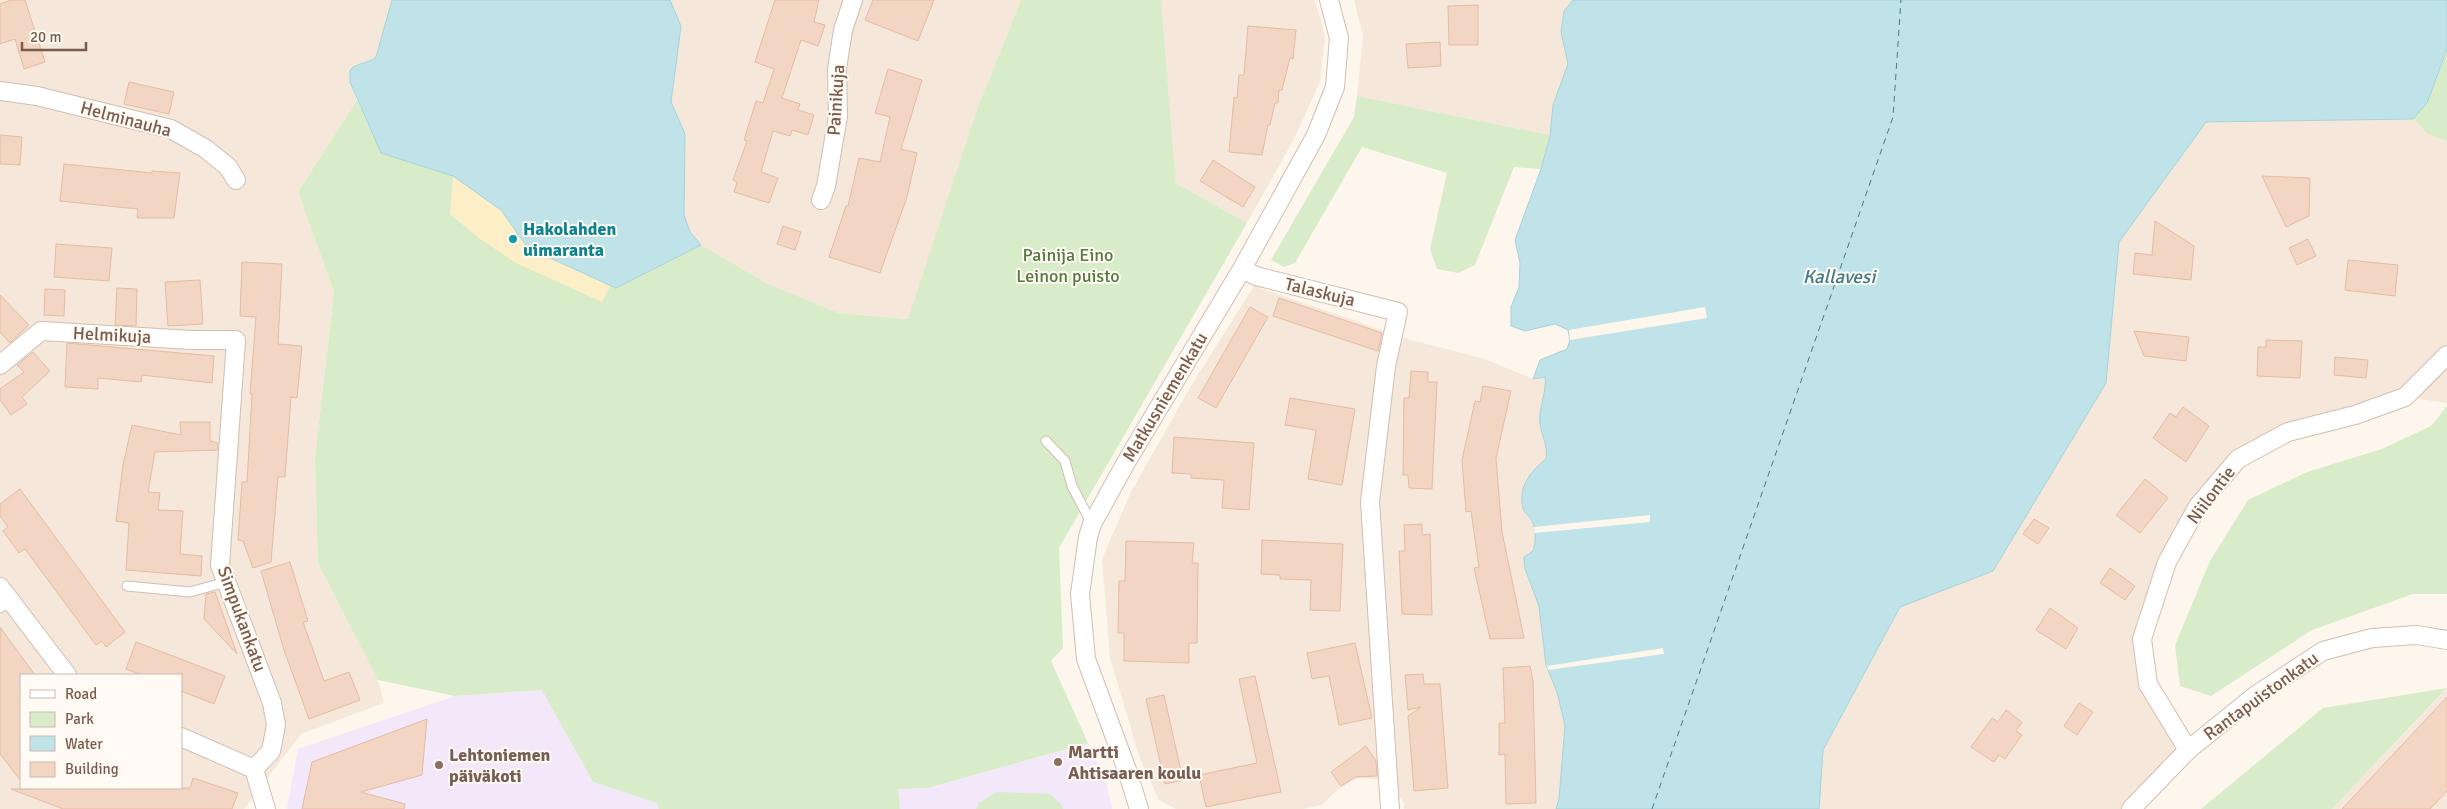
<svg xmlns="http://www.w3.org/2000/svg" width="2447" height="809" font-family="Signika,sans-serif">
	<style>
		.residential { fill: #f5e8da; fill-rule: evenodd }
		.education { fill: #f3e8fa }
		.green { fill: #d8ecc9 }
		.sand { fill: #fcefc7 }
		.water { fill: #bfe3e8; stroke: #a5d3da }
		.pier { fill: #fdf6ec }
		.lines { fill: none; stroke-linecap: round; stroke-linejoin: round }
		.ferry { stroke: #437c86; stroke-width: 1; stroke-dasharray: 6 5; stroke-linecap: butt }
		.building { fill: #f3d5c3; stroke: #e6bba3 }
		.lane-casing { stroke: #d1beb0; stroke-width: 11 }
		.street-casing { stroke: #d1beb0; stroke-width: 20 }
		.lane { stroke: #fff; stroke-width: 9 }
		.street { stroke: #fff; stroke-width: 18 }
		.culture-dot { fill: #0f9aa8; stroke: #fffaf3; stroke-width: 2 }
		.education-dot { fill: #8d6e63; stroke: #fffaf3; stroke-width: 2 }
		.labels { text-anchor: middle; stroke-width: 4; stroke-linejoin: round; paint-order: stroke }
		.street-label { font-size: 18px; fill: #7a5c4d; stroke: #fffaf3 }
		.culture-label { font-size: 18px; font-weight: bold; fill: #0d838f; stroke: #fffaf3; text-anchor: start }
		.park-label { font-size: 18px; fill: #537a41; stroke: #fffaf3 }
		.education-label { font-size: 18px; font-weight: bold; fill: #785e54; stroke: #fffaf3; text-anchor: start }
		.water-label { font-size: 19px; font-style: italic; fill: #437c86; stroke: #fffaf3 }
	</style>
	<rect width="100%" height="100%" fill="#fdf6ec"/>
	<path class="residential" d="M 0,0 L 392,0 L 376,57 L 371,61 L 355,64 L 350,82 L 357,100 L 298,192 L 334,292 L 315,457 L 318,564 L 378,680 L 384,703 L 301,734 L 244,809 L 0,809 ZM 21,675 L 181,675 L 181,788 L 21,788 Z
		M 670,0 L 1021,0 L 978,107 L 909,319 L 839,313 L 768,284 L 701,245 L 690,232 L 684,215 L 685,134 L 671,102 L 681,26 Z
		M 1161,0 L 1315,0 L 1325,36 L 1320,82 L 1294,139 L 1247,223 L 1176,183 Z
		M 1354,0 L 1573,0 L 1564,11 L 1561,32 L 1568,64 L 1553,105 L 1550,135 L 1357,96 L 1363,36 Z
		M 2413,119 L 2428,134 L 2447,141 L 2447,403 L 2405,397 L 2238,459 L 2198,506 L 2142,639 L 2148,684 L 2188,750 L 2131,809 L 1819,809 L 1823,750 L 1900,607 L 1993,571 L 2106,383 L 2119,242 L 2206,122 Z
		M 1254,286 L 1411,340 L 1482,358 L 1533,379 L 1544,377 L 1546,388 L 1540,411 L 1540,424 L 1548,448 L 1546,459 L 1531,472 L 1523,489 L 1523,510 L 1534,525 L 1536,543 L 1525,569 L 1539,606 L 1546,665 L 1557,692 L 1565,725 L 1559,799 L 1556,809 L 1404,809 L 1404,803 L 1388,780 L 1356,778 L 1336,791 L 1322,805 L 1303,809 L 1176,809 L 1159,800 L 1140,759 L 1110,658 L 1102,559 L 1131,492 L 1189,389 Z
		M 2447,689 L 2447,809 L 2332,809 Z"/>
	<path class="education" d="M 543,690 L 593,782 L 657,803 L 659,809 L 287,809 L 298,749 L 455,696 Z
		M 1088,743 L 1106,782 L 1112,809 L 900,809 L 898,789 L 929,788 Z"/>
	<path class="green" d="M 1021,0 L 1161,0 L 1176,183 L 1247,223 L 1059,548 L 1063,648 L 1051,661 L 1088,743 L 928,788 L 898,789 L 900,809 L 659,809 L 657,803 L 593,782 L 542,690 L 455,696 L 378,680 L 318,564 L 315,457 L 334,292 L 298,192 L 357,100 L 381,153 L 453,176 L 501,210 L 528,248 L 616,288 L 701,245 L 768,284 L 839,313 L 908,319 L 978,107 Z
		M 2447,49 L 2447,141 L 2428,134 L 2413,119 L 2427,103 Z
		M 1357,96 L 1550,135 L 1541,169 L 1514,167 L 1475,265 L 1458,273 L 1437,269 L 1430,249 L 1447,173 L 1362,147 L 1295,263 L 1284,267 L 1271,260 L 1354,117 Z
		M 2447,406 L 2447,594 L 2413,594 L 2312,630 L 2211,696 L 2180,686 L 2175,645 L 2210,561 L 2248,500 L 2307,472 L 2382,449 L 2431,426 Z
		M 2447,688 L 2332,809 L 2201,809 L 2323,708 Z
		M 997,792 L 1050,794 L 1061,804 L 1063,809 L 976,809 L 979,803 Z"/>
	<path class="sand" d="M 453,176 L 501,210 L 517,234 L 549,239 L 615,277 L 602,302 L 516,263 L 479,238 L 450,214 Z"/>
	<path class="water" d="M 392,0 L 670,0 L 681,26 L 671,102 L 685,134 L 684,215 L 690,232 L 701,245 L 616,288 L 528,248 L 501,210 L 453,176 L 381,153 L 350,82 L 350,70 C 357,62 368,64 376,57 Z
		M 1573,0 L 2447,0 L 2447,49 L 2427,103 L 2413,119 L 2206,122 L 2119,242 L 2106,383 L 1993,571 L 1900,607 L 1823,750 L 1819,809 L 1556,809 L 1559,799 L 1565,725 L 1557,692 L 1546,665 L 1539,606 L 1525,569 L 1524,557 L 1533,551 C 1536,541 1537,527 1530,518 C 1528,515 1524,512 1523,509 C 1518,486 1530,472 1546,459 C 1548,445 1542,437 1540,424 C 1538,408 1547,393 1545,377 L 1533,379 L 1540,360 L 1567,349 L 1570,340 L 1568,330 L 1555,324 L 1525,331 L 1511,326 L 1511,307 L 1519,287 L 1520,263 L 1515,240 L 1541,169 L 1550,136 L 1553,105 L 1568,64 L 1561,32 L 1564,11 Z"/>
	<path class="pier" d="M 1705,307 L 1707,318 L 1570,340 L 1569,330 Z
		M 1650,515 L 1650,522 L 1535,533 L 1534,527 Z
		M 1663,648 L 1664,654 L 1548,670 L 1547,666 Z"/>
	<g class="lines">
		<path class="ferry" d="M 1652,809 L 1893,117 L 1901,0"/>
	</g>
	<path class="building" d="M 11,0 L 25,0 L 45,62 L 24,69 L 15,39 L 0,44 L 0,4 Z
		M 775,0 L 819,0 L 814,22 L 825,25 L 818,46 L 801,40 L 782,98 L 800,104 L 798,110 L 814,115 L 808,135 L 792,130 L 790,136 L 773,131 L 761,172 L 778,178 L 769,203 L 734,192 L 737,182 L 733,180 L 747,141 L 744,140 L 756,101 L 763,103 L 774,69 L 755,62 Z
		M 873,0 L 934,0 L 918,41 L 865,20 Z
		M 1478,5 L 1478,45 L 1449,45 L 1448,6 Z
		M 1248,26 L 1296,30 L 1293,59 L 1290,58 L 1282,90 L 1279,90 L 1278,103 L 1275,103 L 1270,125 L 1268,125 L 1262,155 L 1229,152 L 1234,97 L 1237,98 L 1239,75 L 1244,75 Z
		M 1440,42 L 1441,66 L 1408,68 L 1406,44 Z
		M 888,69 L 922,80 L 901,149 L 917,153 L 907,197 L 880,273 L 829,257 L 846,206 L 848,206 L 859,158 L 880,162 L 890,117 L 875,113 Z
		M 129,82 L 174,92 L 169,114 L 124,104 Z
		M 0,135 L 22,137 L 20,165 L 0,164 Z
		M 1213,160 L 1255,187 L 1243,207 L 1200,181 Z
		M 64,164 L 152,173 L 152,171 L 180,173 L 174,218 L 137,218 L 138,209 L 60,201 Z
		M 2262,176 L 2310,178 L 2309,216 L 2286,227 Z
		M 2155,221 L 2194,246 L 2191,280 L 2133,274 L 2135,253 L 2152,255 Z
		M 783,226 L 801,232 L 795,250 L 777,244 Z
		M 2308,239 L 2316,256 L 2297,265 L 2289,248 Z
		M 56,244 L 112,248 L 109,281 L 54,277 Z
		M 2348,260 L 2398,265 L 2395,296 L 2345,290 Z
		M 242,262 L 282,264 L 278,344 L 302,346 L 297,398 L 291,397 L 285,477 L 278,477 L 271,562 L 253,568 L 243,541 L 238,540 L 242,482 L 247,482 L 252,394 L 250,394 L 256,317 L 240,316 Z
		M 200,280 L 203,324 L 168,326 L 165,282 Z
		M 117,288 L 137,289 L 136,326 L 115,325 Z
		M 45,289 L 65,290 L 64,316 L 44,315 Z
		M 0,295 L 29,325 L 10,343 L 0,332 Z
		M 1279,298 L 1382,333 L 1378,351 L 1273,316 Z
		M 1250,307 L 1268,317 L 1216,408 L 1198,398 Z
		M 2134,331 L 2189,337 L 2186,361 L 2144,356 Z
		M 2266,340 L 2302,341 L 2300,378 L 2257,376 L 2258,347 L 2266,347 Z
		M 67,343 L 214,356 L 212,383 L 142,375 L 141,382 L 98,378 L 98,389 L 65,387 Z
		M 33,352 L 50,371 L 22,397 L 27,404 L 11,415 L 0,400 L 0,389 L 24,372 L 17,365 Z
		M 2335,357 L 2368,360 L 2366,378 L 2334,375 Z
		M 1411,371 L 1428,372 L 1428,382 L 1437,382 L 1432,489 L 1409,488 L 1408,475 L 1403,475 L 1404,398 L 1409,398 Z
		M 1483,386 L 1511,391 L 1496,458 L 1502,532 L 1524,638 L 1490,639 L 1474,568 L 1479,567 L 1471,511 L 1466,512 L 1462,460 L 1475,401 L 1480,402 Z
		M 1290,398 L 1355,409 L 1342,485 L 1308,479 L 1316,430 L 1285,425 Z
		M 2183,407 L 2209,426 L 2186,462 L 2153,438 L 2170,413 L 2176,417 Z
		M 180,422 L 210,422 L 210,441 L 218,443 L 218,450 L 155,452 L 148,492 L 160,493 L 158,510 L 183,511 L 180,554 L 202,556 L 201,576 L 126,570 L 129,523 L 116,521 L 123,465 L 132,425 L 181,435 Z
		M 1174,437 L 1254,443 L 1249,510 L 1222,508 L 1224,480 L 1191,478 L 1191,474 L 1172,473 Z
		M 2145,479 L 2168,498 L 2140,533 L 2116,515 Z
		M 20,489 L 125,632 L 106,647 L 102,641 L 96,645 L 25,549 L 19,553 L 3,531 L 8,527 L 0,516 L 0,504 Z
		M 2034,519 L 2049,528 L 2038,544 L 2023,534 Z
		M 1422,524 L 1422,535 L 1430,534 L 1432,615 L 1402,614 L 1399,551 L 1405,551 L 1404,525 Z
		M 1262,540 L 1343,544 L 1340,611 L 1310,610 L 1311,580 L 1280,579 L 1280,575 L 1261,574 Z
		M 1126,541 L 1194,543 L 1192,563 L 1198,563 L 1197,643 L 1189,643 L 1189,663 L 1124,661 L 1124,633 L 1118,633 L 1119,581 L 1125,581 Z
		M 290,562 L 308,621 L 303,622 L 324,681 L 349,672 L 360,700 L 309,719 L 284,650 L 261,571 Z
		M 2110,568 L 2135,586 L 2125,600 L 2100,583 Z
		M 215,592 L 237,654 L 204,619 L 206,594 Z
		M 2050,608 L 2078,628 L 2066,649 L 2036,630 Z
		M 0,627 L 35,675 L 21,675 L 21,781 L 0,754 Z
		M 136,642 L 225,676 L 214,704 L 181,691 L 181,675 L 142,675 L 126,669 Z
		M 1355,643 L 1372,718 L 1339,725 L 1329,676 L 1312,679 L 1307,653 Z
		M 1530,666 L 1533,681 L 1536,803 L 1506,804 L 1505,754 L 1499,755 L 1499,723 L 1505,723 L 1503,668 Z
		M 1423,674 L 1424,684 L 1440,684 L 1448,788 L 1414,791 L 1408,716 L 1421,707 L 1408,710 L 1405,675 Z
		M 1255,676 L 1281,792 L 1206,807 L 1199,775 L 1257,763 L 1239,679 Z
		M 1164,695 L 1183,780 L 1165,784 L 1146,699 Z
		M 2447,697 L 2447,791 L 2430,809 L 2342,809 Z
		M 2079,703 L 2093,712 L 2077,735 L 2064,726 Z
		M 2006,710 L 2022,722 L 2016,731 L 2022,735 L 2005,759 L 1999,755 L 1994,762 L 1971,747 L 1992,718 L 1998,722 Z
		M 427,719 L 422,775 L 361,792 L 405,804 L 404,809 L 302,809 L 312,762 Z
		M 1366,746 L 1376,761 L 1377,776 L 1356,777 L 1341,786 L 1331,772 Z
		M 193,778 L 238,793 L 232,809 L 63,809 L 11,789 L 190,788 Z"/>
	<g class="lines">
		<g class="lane-casing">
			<path id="lane" d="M 1046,441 L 1065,461 L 1072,486 L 1092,524
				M 127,586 L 190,592 L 226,582
				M 0,608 L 10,601"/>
		</g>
		<g class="street-casing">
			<path id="street" d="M 0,91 L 37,96 L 171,129 L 206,149 L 228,167 L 236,180
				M 821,200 L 826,186 L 838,116 L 837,69 L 843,30 L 853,0
				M 1242,269 L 1256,276 L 1398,312 L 1386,366 L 1370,502 L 1390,809
				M 0,365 L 41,331 L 192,340 L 236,340 L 220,565 L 272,703 L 276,725 L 271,751 L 254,769
				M 0,587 L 67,675
				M 181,737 L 254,769 L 266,809
				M 2188,750 L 2148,684 L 2142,639 L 2167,562 L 2198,506 L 2238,459 L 2288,432 L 2355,415 L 2405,397 L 2447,355
				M 1139,809 L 1127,770 L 1086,659 L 1080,594 L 1088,537 L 1092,524 L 1128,459 L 1242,269 L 1316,135 L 1335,87 L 1339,38 L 1329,0
				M 2131,809 L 2188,750 L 2256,695 L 2323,651 L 2372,638 L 2417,635 L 2447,640"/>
		</g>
		<use href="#lane" class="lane"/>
		<use href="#street" class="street"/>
	</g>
	<circle class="culture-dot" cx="513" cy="239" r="5"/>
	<g class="education-dot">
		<circle cx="1058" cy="762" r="5"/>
		<circle cx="439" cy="765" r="5"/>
	</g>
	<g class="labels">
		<g class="street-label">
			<text transform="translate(836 100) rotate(-86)" y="6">Painikuja</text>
			<text transform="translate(126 119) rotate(15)" y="6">Helminauha</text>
			<text transform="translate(1320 292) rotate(14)" y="6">Talaskuja</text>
			<text transform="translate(112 335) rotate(3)" y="6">Helmikuja</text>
			<text transform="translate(1165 397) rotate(-59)" y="6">Matkusniemenkatu</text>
			<text transform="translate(2211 495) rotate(-53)" y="6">Niilontie</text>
			<text transform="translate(242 619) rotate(70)" y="6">Simpukankatu</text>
			<text transform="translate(2261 696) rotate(-36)" y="6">Rantapuistonkatu</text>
		</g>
		<g class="culture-label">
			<text x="523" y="235">Hakolahden<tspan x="523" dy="21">uimaranta</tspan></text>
		</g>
		<g class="park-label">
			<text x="1068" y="261">Painija Eino<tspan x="1068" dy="21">Leinon puisto</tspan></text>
		</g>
		<g class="education-label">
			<text x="1068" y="758">Martti<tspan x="1068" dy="21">Ahtisaaren koulu</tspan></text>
			<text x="449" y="761">Lehtoniemen<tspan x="449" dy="21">päiväkoti</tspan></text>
		</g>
		<g class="water-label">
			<text x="1839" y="283">Kallavesi</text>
		</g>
	</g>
	<rect x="20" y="674" width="162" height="115" fill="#fffaf3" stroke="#cabbb1"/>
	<rect x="30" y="690" width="25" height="8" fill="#ffffff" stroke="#cabbb1"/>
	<text x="65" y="699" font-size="15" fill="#7a5c4d">Road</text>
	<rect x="30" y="712" width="25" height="15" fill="#d8ecc9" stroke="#cabbb1"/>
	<text x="65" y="724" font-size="15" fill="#7a5c4d">Park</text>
	<rect x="30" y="736" width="25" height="15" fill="#bfe3e8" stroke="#cabbb1"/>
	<text x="65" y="749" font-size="15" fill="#7a5c4d">Water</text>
	<rect x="30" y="762" width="25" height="15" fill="#f3d5c3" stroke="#cabbb1"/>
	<text x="65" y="774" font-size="15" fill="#7a5c4d">Building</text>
	<path d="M22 42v8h64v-8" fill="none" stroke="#7a5c4d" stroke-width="2.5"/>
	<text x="30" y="42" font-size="15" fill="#7a5c4d" stroke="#fffaf3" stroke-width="4" paint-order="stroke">20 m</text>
</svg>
